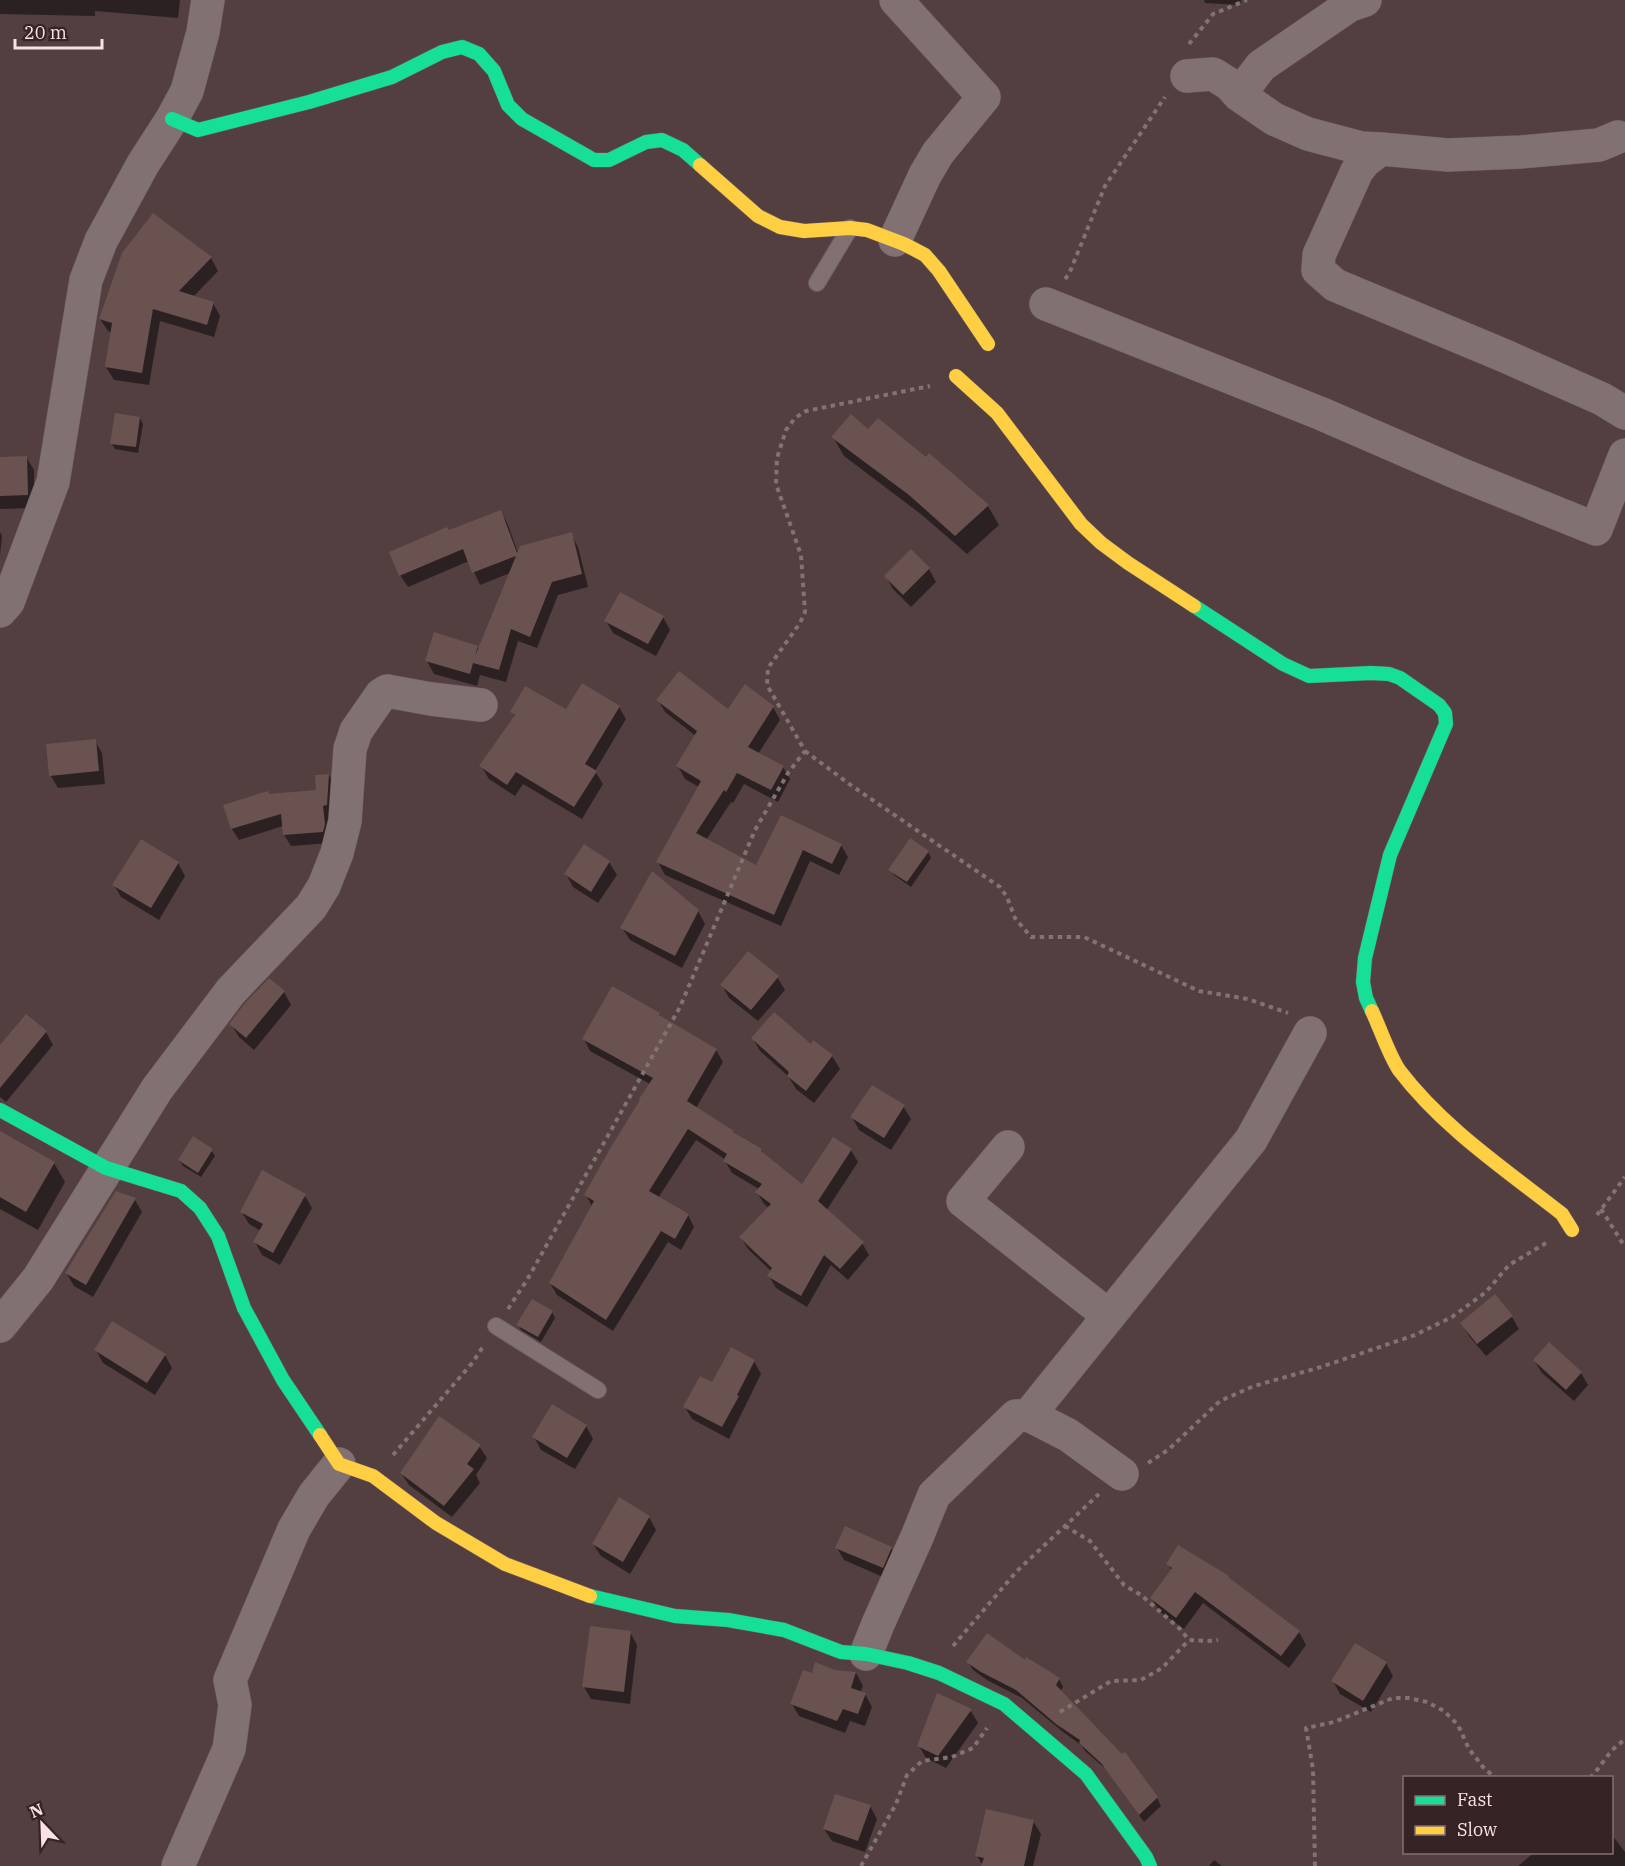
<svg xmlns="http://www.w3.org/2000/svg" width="1625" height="1866" font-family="'IBM Plex Serif',serif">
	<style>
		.shadow { fill: #0007 }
		.building { fill: #6a5250 }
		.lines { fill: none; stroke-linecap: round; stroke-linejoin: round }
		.lane-casing { stroke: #6e5b5d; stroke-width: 18 }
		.street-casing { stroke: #6e5b5d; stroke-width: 34 }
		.fast-casing { stroke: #6e5b5d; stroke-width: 15 }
		.slow-casing { stroke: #6e5b5d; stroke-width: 15 }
		.path { stroke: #827274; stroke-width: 4; stroke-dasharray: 4.5 4.5; stroke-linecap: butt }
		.lane { stroke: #827173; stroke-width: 16 }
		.street { stroke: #827173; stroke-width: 33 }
		.fast { stroke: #16e098; stroke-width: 14 }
		.slow { stroke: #ffcf43; stroke-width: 14 }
	</style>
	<rect width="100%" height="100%" fill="#533e40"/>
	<path class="shadow" d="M 0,0 L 180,0 L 178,18 L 95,11 L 95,16 L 0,14 Z
		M 1204,0 L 1241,0 L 1240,5 L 1205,3 Z
		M 154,215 L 211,258 L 218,271 L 193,297 L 213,303 L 220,316 L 214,337 L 160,321 L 149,385 L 114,380 L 106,367 L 112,333 L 108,331 L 100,319 Z
		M 140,418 L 143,424 L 138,453 L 115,449 L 111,443 Z
		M 869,431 L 988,506 L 999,525 L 967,554 L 922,515 L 844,456 L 833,437 Z
		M 26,457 L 34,470 L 34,508 L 0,509 L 0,459 Z
		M 501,512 L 508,525 L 518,553 L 571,534 L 578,547 L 588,587 L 558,595 L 537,648 L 518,641 L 506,682 L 480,675 L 477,686 L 434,674 L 427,661 L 477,647 L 479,650 L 510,573 L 480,585 L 469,561 L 408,587 L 400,575 L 449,532 Z
		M 0,532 L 2,536 L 0,555 Z
		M 911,551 L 929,569 L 936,582 L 911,607 L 893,589 L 886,576 Z
		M 663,617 L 670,630 L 656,656 L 613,633 L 606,621 Z
		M 658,700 L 728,711 L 773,707 L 780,720 L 758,754 L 783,767 L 790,779 L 778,802 L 744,784 L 733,803 L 731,802 L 706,840 L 757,867 L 781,817 L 841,845 L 848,857 L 839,875 L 810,861 L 781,926 L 665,875 L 658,862 L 699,787 L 685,779 L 678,766 L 696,736 L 665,712 Z
		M 619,707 L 626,719 L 595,771 L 603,784 L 582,819 L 523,784 L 515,796 L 489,779 L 481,766 L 515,717 L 512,712 L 567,711 Z
		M 95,741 L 102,753 L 105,784 L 58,788 L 51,776 Z
		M 329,775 L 335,787 L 333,816 L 329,817 L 331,836 L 329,843 L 291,846 L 284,835 L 283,826 L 239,840 L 232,829 L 225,806 L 269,796 L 317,791 Z
		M 584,846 L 609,862 L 617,875 L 598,903 L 573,887 L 566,874 Z
		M 928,852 L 931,858 L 911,887 L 894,875 L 890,870 Z
		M 178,863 L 185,876 L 159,920 L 121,897 L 114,885 Z
		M 698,911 L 705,924 L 682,968 L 630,940 L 622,928 Z
		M 777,977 L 785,990 L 758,1021 L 729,998 L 722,985 Z
		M 284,992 L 291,1005 L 254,1050 L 239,1037 L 231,1024 Z
		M 659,1014 L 662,1018 L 716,1050 L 723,1062 L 696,1108 L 761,1150 L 764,1155 L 802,1186 L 851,1150 L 858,1162 L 826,1211 L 862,1243 L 869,1255 L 848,1280 L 831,1265 L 807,1307 L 776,1288 L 769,1276 L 772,1272 L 748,1249 L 741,1238 L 769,1208 L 764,1204 L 757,1192 L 759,1189 L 732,1173 L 725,1161 L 726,1160 L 696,1140 L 658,1198 L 688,1215 L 694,1227 L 681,1250 L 668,1242 L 613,1331 L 557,1295 L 550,1283 L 593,1208 L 586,1195 L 650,1084 L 590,1051 L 584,1039 Z
		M 46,1032 L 53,1045 L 6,1102 L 0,1097 L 0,1048 Z
		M 753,1039 L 811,1046 L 813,1043 L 832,1056 L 840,1069 L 814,1103 L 796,1089 L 788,1076 L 760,1051 Z
		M 903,1106 L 911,1119 L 891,1150 L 859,1130 L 852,1117 Z
		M 0,1132 L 54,1163 L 65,1182 L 38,1230 L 0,1209 Z
		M 211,1150 L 215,1156 L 201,1177 L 183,1166 L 179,1160 Z
		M 305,1196 L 312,1208 L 280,1265 L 262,1255 L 255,1242 L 261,1231 L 249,1224 L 241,1211 Z
		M 135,1200 L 142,1212 L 93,1297 L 74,1286 L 67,1274 Z
		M 552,1312 L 555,1318 L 541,1342 L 521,1330 L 518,1325 Z
		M 1512,1317 L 1519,1329 L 1486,1356 L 1469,1336 L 1462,1323 Z
		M 96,1350 L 165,1355 L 172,1368 L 155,1395 L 103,1363 Z
		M 1534,1360 L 1581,1373 L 1588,1385 L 1574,1401 L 1542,1373 Z
		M 754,1361 L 761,1374 L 729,1439 L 692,1419 L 685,1407 L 713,1384 Z
		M 586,1426 L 593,1439 L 575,1469 L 541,1450 L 534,1437 Z
		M 479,1446 L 487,1458 L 476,1475 L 480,1483 L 452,1517 L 409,1485 L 401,1473 Z
		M 649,1517 L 656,1530 L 630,1574 L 601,1556 L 593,1544 Z
		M 837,1548 L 891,1548 L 898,1561 L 890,1580 L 844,1560 Z
		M 1168,1564 L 1228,1577 L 1231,1581 L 1299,1632 L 1306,1645 L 1289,1668 L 1203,1603 L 1184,1629 L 1159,1611 L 1152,1598 L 1172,1571 Z
		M 630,1632 L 637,1645 L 630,1704 L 591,1699 L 584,1687 Z
		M 968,1662 L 1026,1662 L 1059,1679 L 1063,1687 L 1060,1692 L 1157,1798 L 1161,1806 L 1144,1822 L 1108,1771 L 1085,1751 L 1081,1745 L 1063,1732 L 1022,1698 L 987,1680 L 973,1670 Z
		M 1386,1663 L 1393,1676 L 1371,1712 L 1340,1694 L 1333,1681 Z
		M 834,1671 L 856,1673 L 863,1686 L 860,1693 L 865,1694 L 872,1707 L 865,1726 L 850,1721 L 845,1733 L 799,1716 L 792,1704 L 813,1675 Z
		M 971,1711 L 978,1723 L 946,1768 L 926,1758 L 919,1746 Z
		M 870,1806 L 877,1819 L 865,1852 L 832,1841 L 824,1829 Z
		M 1033,1821 L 1041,1834 L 1033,1866 L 983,1866 L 977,1856 Z
		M 1612,1835 L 1625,1852 L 1625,1866 L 1518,1866 L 1535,1852 L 1612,1852 Z
		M 1214,1860 L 1222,1866 L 1209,1866 Z"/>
	<path class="building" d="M 153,213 L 212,257 L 179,291 L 214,302 L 207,325 L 153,309 L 142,373 L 105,367 L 112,323 L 99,319 L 122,253 Z
		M 115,413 L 140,417 L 136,447 L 110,444 Z
		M 851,414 L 868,429 L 878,418 L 926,457 L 929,453 L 989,505 L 955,536 L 909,495 L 831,437 Z
		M 27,456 L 28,495 L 0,496 L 0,457 Z
		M 501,510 L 517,553 L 520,546 L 572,532 L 582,574 L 552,582 L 530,637 L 511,629 L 499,670 L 473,663 L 470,674 L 425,661 L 434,632 L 478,646 L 475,656 L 516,556 L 472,573 L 463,549 L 399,576 L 389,552 L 447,527 L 449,530 Z
		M 911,549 L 930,568 L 903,595 L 884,576 Z
		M 620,592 L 664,616 L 648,644 L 604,621 Z
		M 679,671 L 728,709 L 745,684 L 774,706 L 748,747 L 784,766 L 771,790 L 737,773 L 726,792 L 724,790 L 696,833 L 756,865 L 781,815 L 842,844 L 832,864 L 803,850 L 774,915 L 656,862 L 701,781 L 676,766 L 697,731 L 656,700 Z
		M 582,683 L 620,706 L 585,764 L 597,771 L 574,807 L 516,772 L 507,785 L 479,766 L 515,715 L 510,712 L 525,686 L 566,709 Z
		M 96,739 L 99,771 L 49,776 L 46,744 Z
		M 329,774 L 327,805 L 323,806 L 325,824 L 323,832 L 283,835 L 281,814 L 231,829 L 223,805 L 268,791 L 269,794 L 316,790 L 315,775 Z
		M 910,838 L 929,851 L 907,882 L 888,870 Z
		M 141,839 L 179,862 L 151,908 L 112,885 Z
		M 584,844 L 610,861 L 591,892 L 564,874 Z
		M 652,871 L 699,910 L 675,956 L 620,928 Z
		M 748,951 L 779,976 L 751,1010 L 720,985 Z
		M 269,978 L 285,991 L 246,1038 L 229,1024 L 245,1003 Z
		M 612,986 L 660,1013 L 659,1015 L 717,1049 L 687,1101 L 734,1131 L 733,1132 L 762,1149 L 761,1151 L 802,1184 L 833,1137 L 852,1149 L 818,1201 L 864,1242 L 840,1269 L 824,1255 L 801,1296 L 767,1276 L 772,1268 L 739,1237 L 771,1204 L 755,1192 L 762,1184 L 723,1161 L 727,1154 L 688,1129 L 649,1191 L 689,1214 L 675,1239 L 661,1231 L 606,1320 L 549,1283 L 594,1201 L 584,1195 L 611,1147 L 640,1100 L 639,1099 L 653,1078 L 582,1039 Z
		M 774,1012 L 811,1044 L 813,1040 L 833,1055 L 806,1091 L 787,1076 L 789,1072 L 751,1038 Z
		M 26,1014 L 47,1031 L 0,1088 L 0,1045 Z
		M 872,1085 L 905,1105 L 884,1138 L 850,1117 Z
		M 0,1131 L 55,1162 L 26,1212 L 0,1197 Z
		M 193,1136 L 213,1149 L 198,1173 L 178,1160 Z
		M 262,1170 L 306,1194 L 273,1253 L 253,1242 L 263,1224 L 240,1212 Z
		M 116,1191 L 136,1198 L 86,1285 L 65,1273 Z
		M 1495,1294 L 1513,1316 L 1477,1344 L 1460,1323 Z
		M 532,1299 L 553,1311 L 538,1337 L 516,1325 Z
		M 112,1321 L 166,1354 L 147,1383 L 94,1350 Z
		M 1549,1342 L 1582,1372 L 1566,1390 L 1533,1360 Z
		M 731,1347 L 755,1360 L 737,1395 L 739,1396 L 722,1427 L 683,1407 L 700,1376 L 712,1382 Z
		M 552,1404 L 587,1425 L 567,1458 L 532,1437 Z
		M 439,1416 L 481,1445 L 467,1464 L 474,1469 L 444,1506 L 400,1473 Z
		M 619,1497 L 650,1516 L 623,1562 L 592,1544 Z
		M 845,1526 L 892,1547 L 883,1568 L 835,1548 Z
		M 1178,1545 L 1229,1576 L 1228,1577 L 1300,1631 L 1281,1656 L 1195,1592 L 1176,1618 L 1150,1598 L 1172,1568 L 1166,1564 Z
		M 590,1626 L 631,1631 L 624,1692 L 582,1687 Z
		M 987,1633 L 1025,1660 L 1026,1657 L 1060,1678 L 1056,1685 L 1122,1754 L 1125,1752 L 1158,1797 L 1139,1815 L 1101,1763 L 1079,1743 L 1080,1740 L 1056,1724 L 1016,1690 L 981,1672 L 966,1662 Z
		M 1355,1643 L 1387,1662 L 1363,1701 L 1331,1681 Z
		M 815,1662 L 835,1670 L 856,1672 L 851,1688 L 866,1693 L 858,1714 L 843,1709 L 837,1721 L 790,1704 L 803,1670 L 812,1673 Z
		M 937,1693 L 972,1709 L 938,1756 L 917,1746 Z
		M 835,1794 L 871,1805 L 858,1841 L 823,1829 Z
		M 986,1809 L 1034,1820 L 1024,1866 L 981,1866 L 984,1858 L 975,1856 Z"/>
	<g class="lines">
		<g class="lane-casing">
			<path id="lane" d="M 817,283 L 850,228
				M 496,1326 L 598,1390"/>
		</g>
		<g class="street-casing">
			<path id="street" d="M 1187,76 L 1213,74 L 1229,84 L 1239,95 L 1274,119 L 1308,134 L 1361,148 L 1381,149
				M 1239,95 L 1261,66 L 1350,5 L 1365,0
				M 1618,137 L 1599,145 L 1521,152 L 1448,155 L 1381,149 L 1365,161 L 1357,171 L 1319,255 L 1318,270 L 1335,285 L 1505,356 L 1602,399 L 1625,413
				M 895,240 L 925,175 L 938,153 L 984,97 L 896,0
				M 1046,304 L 1322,414 L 1460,474 L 1596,529 L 1625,455
				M 0,611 L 8,602 L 53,482 L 86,280 L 101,241 L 143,164 L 172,119 L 187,91 L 203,32 L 208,0
				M 1008,1147 L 963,1201 L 1109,1316
				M 0,1326 L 38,1279 L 157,1089 L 231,991 L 311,907 L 324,886 L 337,853 L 345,821 L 350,749 L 356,731 L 381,695 L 387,691 L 431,699 L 481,705
				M 1029,1415 L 1251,1140 L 1310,1033
				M 866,1654 L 878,1624 L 917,1537 L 934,1495 L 1016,1416 L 1029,1415 L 1068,1435 L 1122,1474
				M 178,1866 L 229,1749 L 235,1705 L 230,1680 L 294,1529 L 314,1495 L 339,1464"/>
		</g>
		<g class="fast-casing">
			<path id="fast" d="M 172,119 L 198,130 L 309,102 L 392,77 L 442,52 L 462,47 L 479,54 L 494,71 L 508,105 L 522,119 L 594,160 L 609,160 L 646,142 L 662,140 L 683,150 L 700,165
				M 1194,606 L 1283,664 L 1309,676 L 1371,673 L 1389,674 L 1400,678 L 1439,705 L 1445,713 L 1446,724 L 1390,855 L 1365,958 L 1363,982 L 1366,998 L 1372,1011
				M 0,1110 L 106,1168 L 181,1191 L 200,1208 L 218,1236 L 244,1308 L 283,1380 L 320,1435
				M 590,1596 L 675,1616 L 728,1620 L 784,1630 L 841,1652 L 866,1654 L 908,1663 L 939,1673 L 1004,1704 L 1086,1774 L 1146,1857 L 1150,1866"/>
		</g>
		<g class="slow-casing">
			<path id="slow" d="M 700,165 L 758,216 L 780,227 L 804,231 L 850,228 L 867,230 L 904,244 L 925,255 L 939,271 L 988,344
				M 956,376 L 997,413 L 1081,524 L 1101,543 L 1128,563 L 1194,606
				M 1372,1011 C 1380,1028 1389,1055 1399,1070 C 1443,1128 1506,1170 1562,1214 L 1572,1230
				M 320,1435 L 339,1464 L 373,1476 L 436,1523 L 505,1564 L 590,1596"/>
		</g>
		<path class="path" d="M 1189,44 L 1213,14 L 1247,0
			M 1065,279 L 1069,274 L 1105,186 L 1165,97
			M 805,751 L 852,786 L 1000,887 L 1007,897 L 1015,918 L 1031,937 L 1084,937 L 1199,991 L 1248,999 L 1288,1013
			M 1601,1209 L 1625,1247
			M 1597,1215 L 1625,1177
			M 508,1309 L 527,1280 L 680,1007 L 755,830 L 788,773 L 805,751 L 767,685 L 768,668 L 800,623 L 805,612 L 801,555 L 776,484 L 777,458 L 786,430 L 795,418 L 806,411 L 930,386
			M 393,1455 L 473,1362 L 484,1345
			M 1148,1463 L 1168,1450 L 1220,1401 L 1254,1386 L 1321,1367 L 1415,1335 L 1452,1317 L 1486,1292 L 1509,1265 L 1546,1243
			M 1065,1526 L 1090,1541 L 1124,1585 L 1141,1595 L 1180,1629 L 1189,1640 L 1208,1641 L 1218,1640
			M 953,1646 L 1017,1571 L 1099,1494
			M 1060,1712 L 1111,1681 L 1141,1680 L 1162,1668 L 1189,1640
			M 1590,1778 C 1603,1765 1609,1749 1625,1740
			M 861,1866 L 896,1804 L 907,1775 L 922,1761 L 952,1757 L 973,1748 L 987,1728
			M 1315,1866 L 1313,1769 L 1306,1728 L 1334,1722 L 1393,1698 L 1408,1698 L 1427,1702 L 1444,1711 L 1458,1725 L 1469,1749 L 1483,1767 L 1495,1778"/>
		<use href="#lane" class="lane"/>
		<use href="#street" class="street"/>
		<use href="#fast" class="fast"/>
		<use href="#slow" class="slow"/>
	</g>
	<rect x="1403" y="1776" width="210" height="78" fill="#352325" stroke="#846f71" stroke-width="1.5"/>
	<rect x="1415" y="1796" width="30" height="9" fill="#16e098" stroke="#846f71" stroke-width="1.5"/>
	<text x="1457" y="1806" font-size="18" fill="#fbe1e3">Fast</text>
	<rect x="1415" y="1826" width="30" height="9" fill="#ffcf43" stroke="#846f71" stroke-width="1.5"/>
	<text x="1457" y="1836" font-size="18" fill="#fbe1e3">Slow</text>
	<g transform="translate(42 1824) rotate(337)" stroke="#352325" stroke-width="4.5" paint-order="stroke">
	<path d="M0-4.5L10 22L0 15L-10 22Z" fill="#fbe1e3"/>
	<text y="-9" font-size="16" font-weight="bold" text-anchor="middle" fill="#fbe1e3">N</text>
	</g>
	<path d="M15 39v9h87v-9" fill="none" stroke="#fbe1e3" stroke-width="3"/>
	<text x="24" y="39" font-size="18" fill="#fbe1e3" stroke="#352325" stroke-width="4.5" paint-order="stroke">20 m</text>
</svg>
